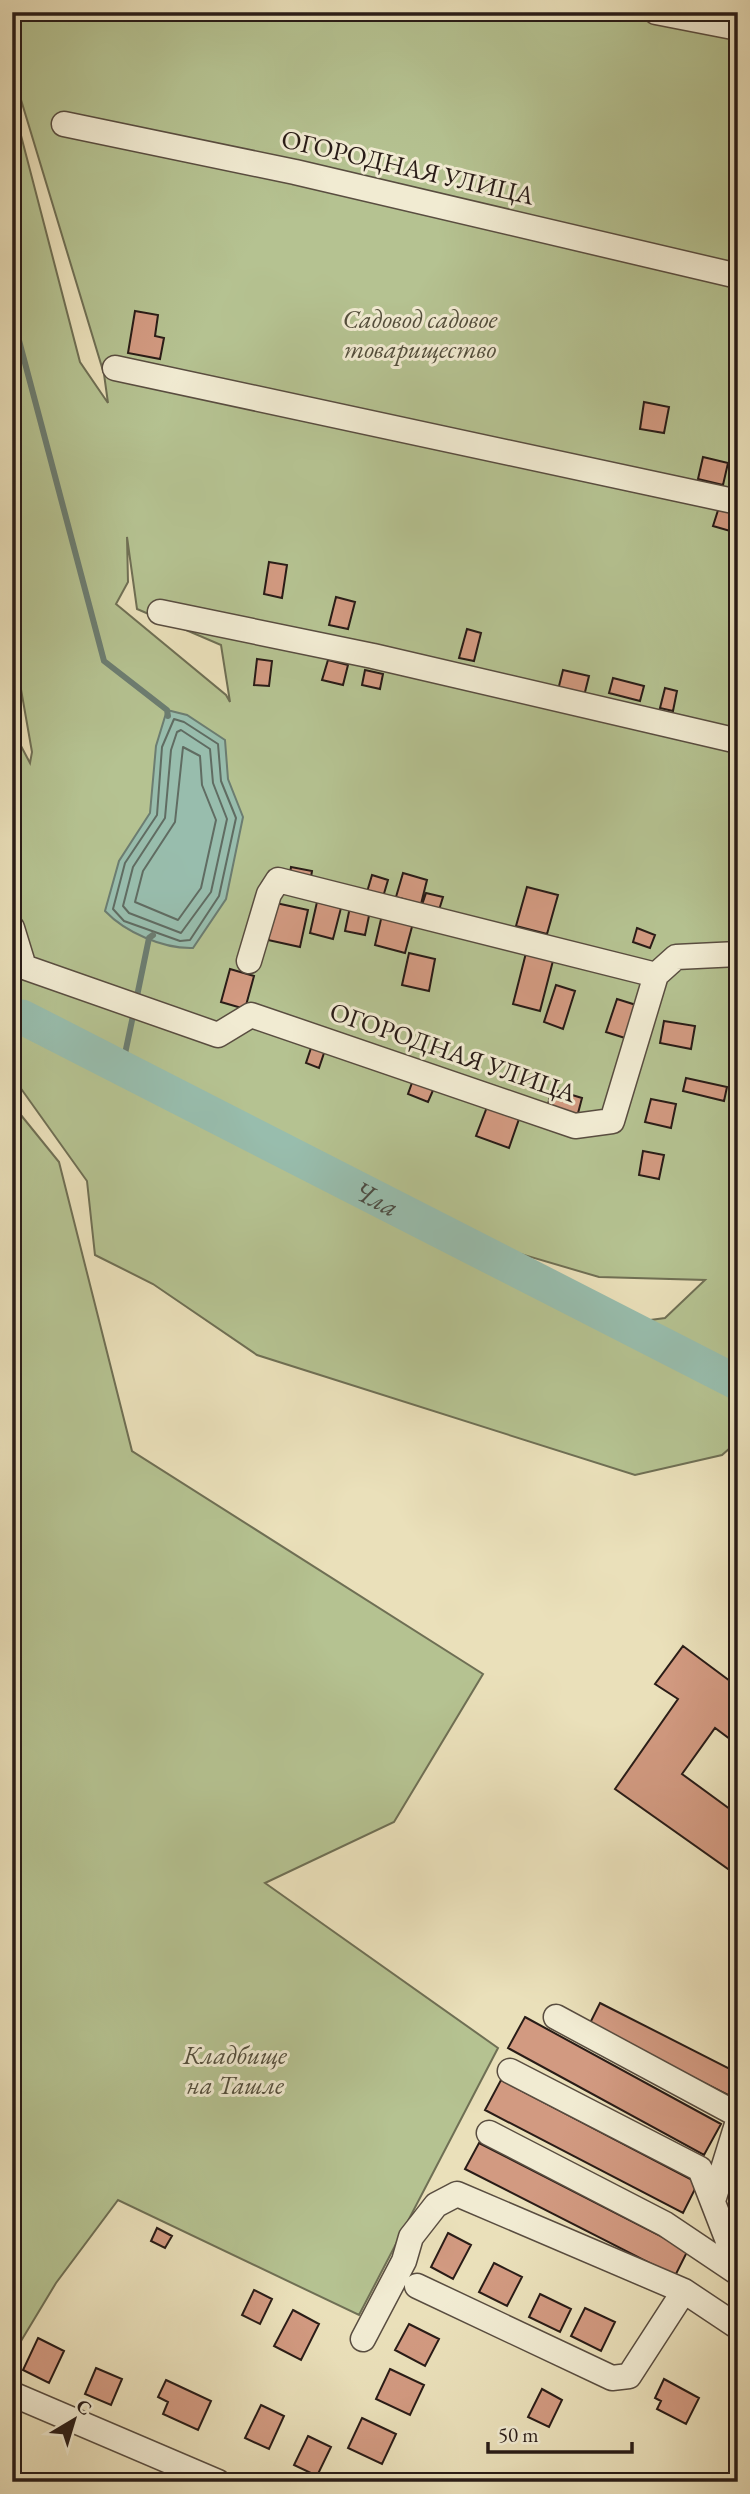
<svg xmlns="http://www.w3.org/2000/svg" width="750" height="2494" font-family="'EB Garamond',serif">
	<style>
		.green { fill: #b5c291; stroke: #6f6f54; stroke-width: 2; fill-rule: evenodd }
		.water { fill: #98bdad; stroke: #6c7d71; stroke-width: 2 }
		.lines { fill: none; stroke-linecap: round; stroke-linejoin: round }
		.shore { stroke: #606c62; stroke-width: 2 }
		.stream { stroke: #6c7d71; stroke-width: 6 }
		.river { stroke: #98bdad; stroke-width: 35 }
		.building { fill: #d29a81; stroke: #291c17; stroke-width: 2 }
		.minor-casing { stroke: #594d40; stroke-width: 27 }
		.minor { stroke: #f1ebd2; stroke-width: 24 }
		.labels { text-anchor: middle; stroke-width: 6; stroke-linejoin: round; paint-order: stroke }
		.street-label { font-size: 26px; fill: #291c17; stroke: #f1ebd2 }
		.park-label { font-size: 26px; font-style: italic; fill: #534e3c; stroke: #f1ebd2 }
		.water-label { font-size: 28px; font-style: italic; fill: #4a4c44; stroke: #f1ebd2 }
	</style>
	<rect width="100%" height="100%" fill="#eae0ba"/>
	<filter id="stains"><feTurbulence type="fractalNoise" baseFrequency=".00286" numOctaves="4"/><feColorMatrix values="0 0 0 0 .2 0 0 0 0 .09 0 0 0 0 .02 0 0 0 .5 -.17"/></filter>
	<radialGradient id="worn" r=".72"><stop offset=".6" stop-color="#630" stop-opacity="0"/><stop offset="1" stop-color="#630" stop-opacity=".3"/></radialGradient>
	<path class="green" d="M 12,12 L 738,12 L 738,1009 L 734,1251 L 738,1249 L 738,1441 L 722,1455 L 635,1475 L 257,1355 L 153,1284 L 95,1255 L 87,1181 L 12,1076 L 12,729 L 30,763 L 32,752 L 12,638 L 12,101 L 80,362 L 108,403 L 104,374 L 12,70 ZM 127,537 L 137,609 L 221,645 L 230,702 L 226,695 L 116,604 L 128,582 ZM 507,1250 L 599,1277 L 705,1280 L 665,1318 L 628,1323 L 615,1303 Z
		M 12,1104 L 59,1162 L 132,1451 L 483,1674 L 394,1822 L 265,1883 L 498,2048 L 359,2315 L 118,2200 L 56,2283 L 12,2356 Z"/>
	<path class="water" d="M 167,710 L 187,715 L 225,740 L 228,779 L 243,817 L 226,899 L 193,948 C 163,949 125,932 105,911 L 119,861 L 150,813 L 156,746 Z"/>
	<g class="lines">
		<path class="shore" d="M 174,719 L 184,722 L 218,744 L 221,781 L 236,818 L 219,896 L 190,940 L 180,941 L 124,921 L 113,909 L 125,863 L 157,815 L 162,747 Z
			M 181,730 L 210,749 L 213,783 L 227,819 L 211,892 L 181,933 L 129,913 L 123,906 L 133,867 L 165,818 L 171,750 L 177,732 Z
			M 183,747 L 200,756 L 202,785 L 216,820 L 201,888 L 178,920 L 135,902 L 143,871 L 175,822 Z"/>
		<path class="stream" d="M 12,314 L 104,661 L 167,710 L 168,716
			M 136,1001 L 149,938 L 153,935
			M 122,1068 L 134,1011"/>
		<path class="river" id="s1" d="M 12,1017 L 22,1017 L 738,1383"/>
	</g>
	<path class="building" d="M 135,311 L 158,315 L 155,336 L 164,338 L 160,359 L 128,353 Z
		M 644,402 L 669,407 L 664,433 L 640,429 Z
		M 703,457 L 728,463 L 723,485 L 698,479 Z
		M 720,504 L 738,509 L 737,533 L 713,526 Z
		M 269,562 L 287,565 L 282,598 L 264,594 Z
		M 336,597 L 355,602 L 348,629 L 329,625 Z
		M 467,629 L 481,633 L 474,661 L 459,658 Z
		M 257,659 L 272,661 L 269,686 L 254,685 Z
		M 328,660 L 348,665 L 343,685 L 322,680 Z
		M 365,670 L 383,674 L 380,689 L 362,685 Z
		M 563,670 L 589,676 L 584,696 L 558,690 Z
		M 613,678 L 644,686 L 640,701 L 609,693 Z
		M 665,688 L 677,691 L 673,711 L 660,708 Z
		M 291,867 L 312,871 L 310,883 L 289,879 Z
		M 403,873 L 427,880 L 421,904 L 396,897 Z
		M 372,875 L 388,880 L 383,897 L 367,892 Z
		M 527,887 L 558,895 L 547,934 L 516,926 Z
		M 426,893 L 443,897 L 439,910 L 422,905 Z
		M 317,902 L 341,908 L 333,939 L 310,933 Z
		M 276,903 L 308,910 L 300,947 L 268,940 Z
		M 350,907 L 370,911 L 365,935 L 345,931 Z
		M 382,915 L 413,923 L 405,953 L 375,945 Z
		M 637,928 L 655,935 L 650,948 L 633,942 Z
		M 527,949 L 554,957 L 540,1011 L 513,1004 Z
		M 409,953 L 435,959 L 429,991 L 402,985 Z
		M 230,969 L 254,976 L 245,1009 L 221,1002 Z
		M 556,985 L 575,991 L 563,1029 L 544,1022 Z
		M 617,999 L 636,1005 L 625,1038 L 606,1032 Z
		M 664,1021 L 695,1026 L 691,1049 L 660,1043 Z
		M 312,1045 L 325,1050 L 319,1068 L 306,1063 Z
		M 686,1078 L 727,1087 L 724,1101 L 683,1091 Z
		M 413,1080 L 434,1088 L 428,1102 L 408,1094 Z
		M 552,1089 L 582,1098 L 577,1117 L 547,1108 Z
		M 651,1099 L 676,1104 L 671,1128 L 645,1122 Z
		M 487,1107 L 519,1119 L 509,1148 L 476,1136 Z
		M 643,1151 L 664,1155 L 659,1179 L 639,1175 Z
		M 683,1646 L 738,1687 L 738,1745 L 715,1728 L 682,1774 L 738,1815 L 738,1876 L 615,1789 L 678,1699 L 655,1684 Z
		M 600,2003 L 738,2073 L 738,2087 L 732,2097 L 589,2025 Z
		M 525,2017 L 721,2124 L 704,2155 L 508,2048 Z
		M 501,2080 L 698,2183 L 683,2213 L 485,2110 Z
		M 479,2143 L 688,2250 L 675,2276 L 465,2169 Z
		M 157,2228 L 172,2236 L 165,2248 L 151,2241 Z
		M 448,2233 L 471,2245 L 453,2279 L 431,2267 Z
		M 494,2263 L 522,2277 L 507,2306 L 479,2292 Z
		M 254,2290 L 272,2299 L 260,2324 L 242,2315 Z
		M 540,2294 L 571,2309 L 560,2332 L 529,2317 Z
		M 585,2308 L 615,2322 L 601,2351 L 571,2336 Z
		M 293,2310 L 319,2324 L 301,2360 L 274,2346 Z
		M 409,2324 L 439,2339 L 425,2366 L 395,2350 Z
		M 38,2338 L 64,2351 L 49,2383 L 23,2370 Z
		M 96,2368 L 122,2379 L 111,2405 L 85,2394 Z
		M 390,2369 L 424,2385 L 410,2415 L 376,2399 Z
		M 664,2379 L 699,2398 L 686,2424 L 657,2409 L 661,2401 L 655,2398 Z
		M 166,2380 L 211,2401 L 198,2430 L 163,2414 L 168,2402 L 158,2397 Z
		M 542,2389 L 562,2400 L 549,2427 L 528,2417 Z
		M 261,2405 L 284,2416 L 269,2449 L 245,2438 Z
		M 362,2418 L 396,2434 L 382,2464 L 348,2448 Z
		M 738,2428 L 738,2450 L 730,2447 Z
		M 308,2436 L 331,2447 L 317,2476 L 294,2465 Z"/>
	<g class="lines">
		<g class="minor-casing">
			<path id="minor" d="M 656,12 L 738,28
				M 64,124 L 295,172 L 738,276
				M 115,368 L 738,502
				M 160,612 L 373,656 L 738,741
				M 12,928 L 24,967 L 218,1035 L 251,1015 L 575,1126 L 612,1121 L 656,975 L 676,957 L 738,954
				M 249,961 L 269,894 L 278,880 L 656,975
				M 556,2017 L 738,2115
				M 510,2071 L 700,2169 L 738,2267
				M 489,2133 L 665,2224 L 738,2273
				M 713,2201 L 738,2121
				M 417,2286 L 612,2378 L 629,2376 L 684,2291
				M 363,2339 L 404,2261 L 411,2237 L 436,2205 L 457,2194 L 684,2291 L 738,2327
				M 12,2394 L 218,2482"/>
		</g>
		<use href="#minor" class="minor"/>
	</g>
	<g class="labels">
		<g class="street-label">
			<text transform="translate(408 167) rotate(13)" y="9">ОГОРОДНАЯ УЛИЦА</text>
			<text transform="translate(453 1052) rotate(19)" y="9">ОГОРОДНАЯ УЛИЦА</text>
		</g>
		<g class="park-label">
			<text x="420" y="328">Садовод садовое<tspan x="420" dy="30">товарищество</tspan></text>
			<text x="235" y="2064">Кладбище<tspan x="235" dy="30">на Ташле</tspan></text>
		</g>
		<g class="water-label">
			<text dy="10" stroke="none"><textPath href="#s1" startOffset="408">Чла</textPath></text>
		</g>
	</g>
	<rect width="750" height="2494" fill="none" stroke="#eae0ba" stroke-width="42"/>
	<rect x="14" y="14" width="722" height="2466" fill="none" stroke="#291c17" stroke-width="3.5"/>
	<rect x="21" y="21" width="708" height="2452" fill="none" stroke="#291c17" stroke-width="2"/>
	<g transform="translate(74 2420) rotate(38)" stroke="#f1ebd2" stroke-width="5" paint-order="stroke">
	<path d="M0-5L12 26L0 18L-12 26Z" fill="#291c17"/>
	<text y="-10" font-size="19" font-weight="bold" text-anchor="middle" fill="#291c17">С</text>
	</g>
	<path d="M488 2442v10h144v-10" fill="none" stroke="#291c17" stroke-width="3.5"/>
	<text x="498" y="2442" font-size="21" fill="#291c17" stroke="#f1ebd2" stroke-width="5" paint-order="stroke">50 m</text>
	<rect width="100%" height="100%" filter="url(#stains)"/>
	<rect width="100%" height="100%" fill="url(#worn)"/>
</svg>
